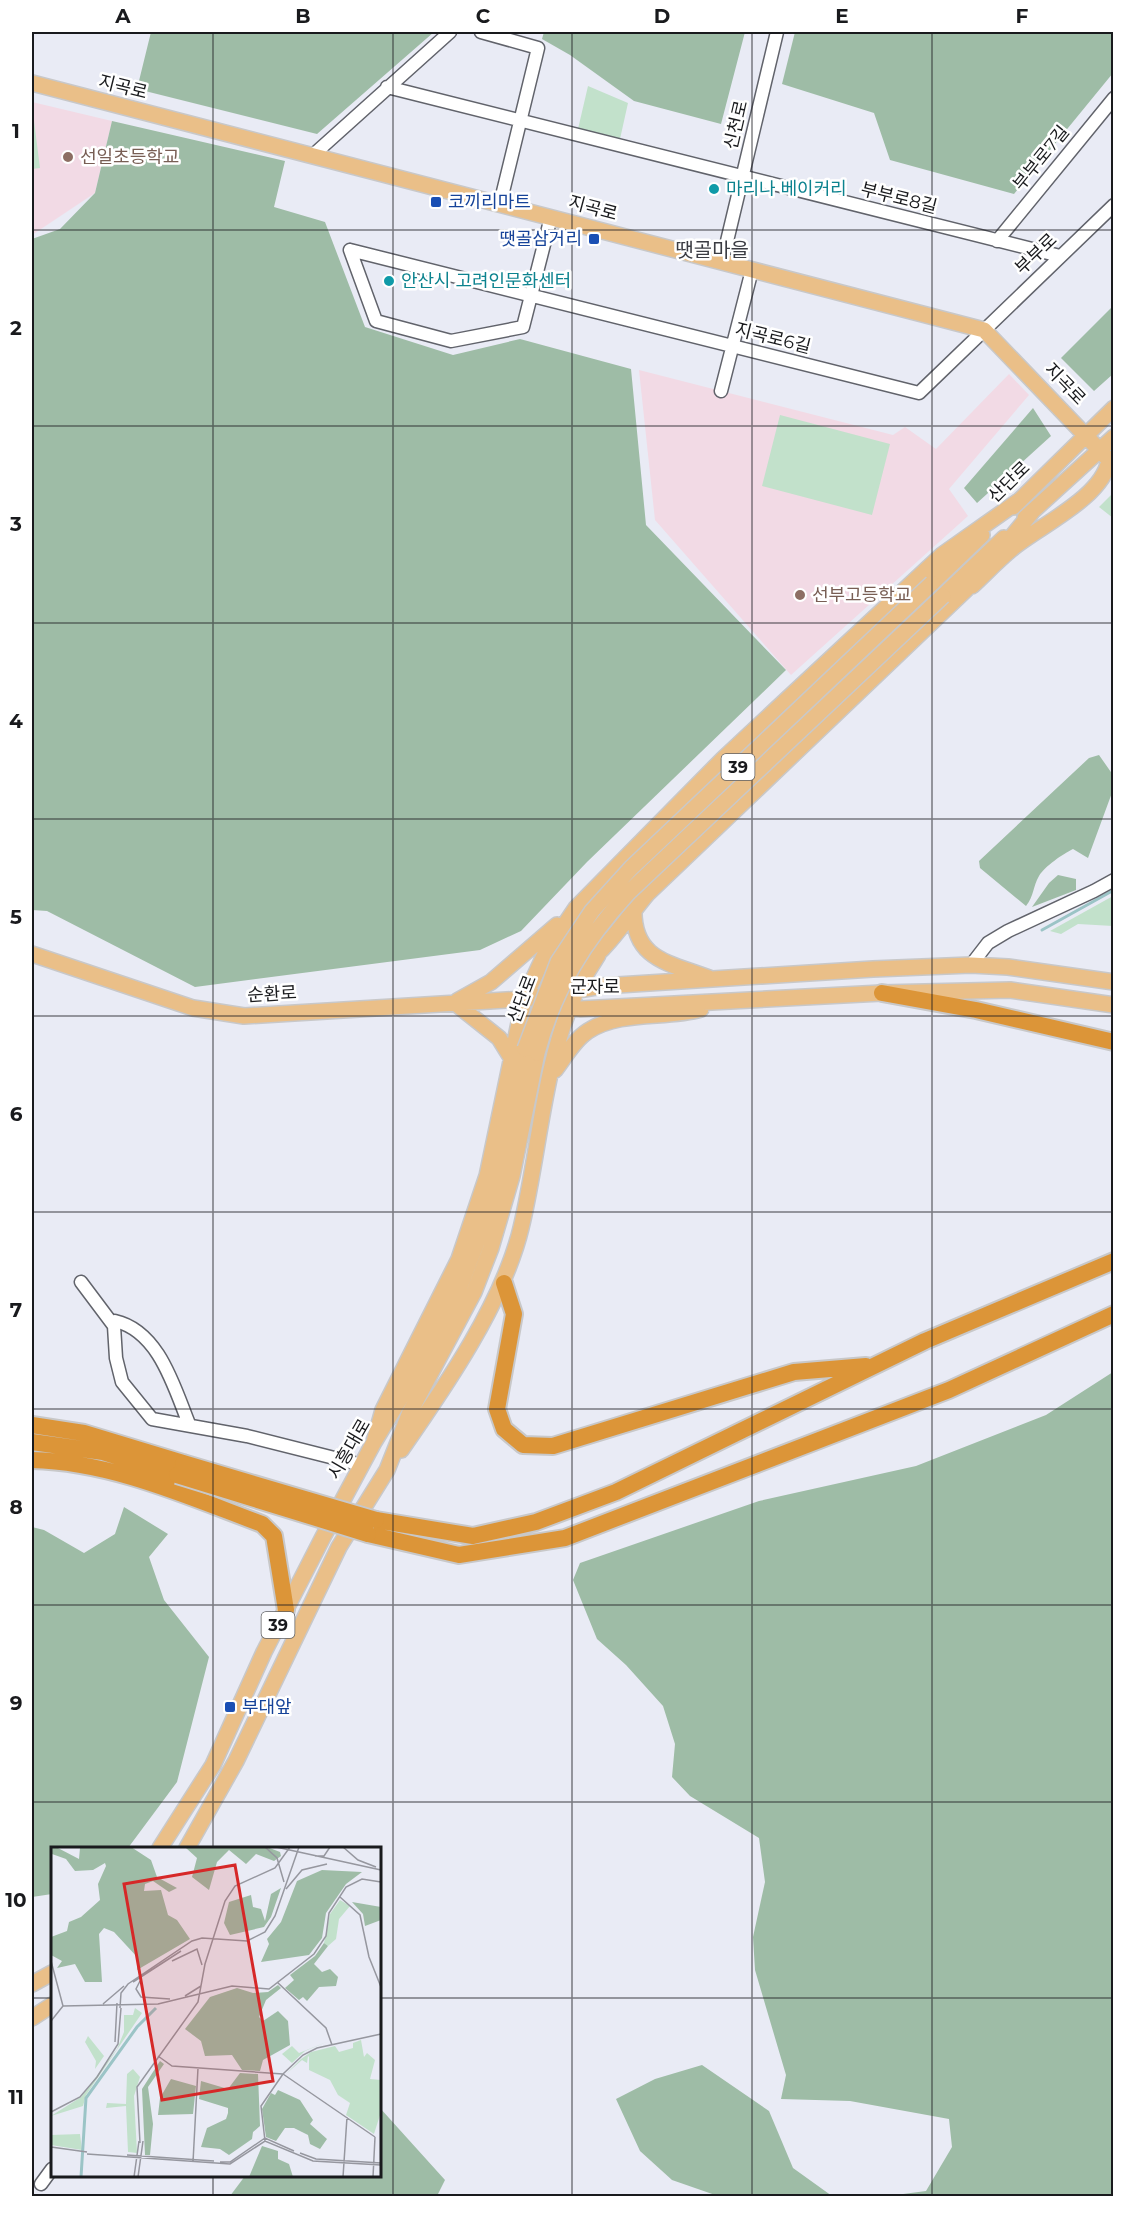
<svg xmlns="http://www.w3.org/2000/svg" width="1145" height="2228" font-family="Montserrat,'Noto Sans KR',sans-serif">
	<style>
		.education { fill: #f2dae5 }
		.green { fill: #c2e1cb }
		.forest { fill: #9ebca6 }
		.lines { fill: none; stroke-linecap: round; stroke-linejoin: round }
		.stream { stroke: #9bc4c6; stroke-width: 3 }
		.minor-casing { stroke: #61636b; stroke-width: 15 }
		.major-casing { stroke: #c8c8c9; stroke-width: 18 }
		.highway-casing { stroke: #c8c8c9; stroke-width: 20 }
		.minor { stroke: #fff; stroke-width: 12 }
		.major { stroke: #eabf88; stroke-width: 15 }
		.highway { stroke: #dc9538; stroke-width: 16 }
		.major-bridge-casing { stroke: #c8c8c9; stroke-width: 18; stroke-linecap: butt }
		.highway-bridge-casing { stroke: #c8c8c9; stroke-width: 20; stroke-linecap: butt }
		.major-bridge { stroke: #eabf88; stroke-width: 15 }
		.highway-bridge { stroke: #dc9538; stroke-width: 16 }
		.grid { fill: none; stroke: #191a1d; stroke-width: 1.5; stroke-opacity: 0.55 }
		.education-dot { fill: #8d6e63; stroke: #fff; stroke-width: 2 }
		.culture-dot { fill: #0f9aa8; stroke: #fff; stroke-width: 2 }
		.transit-dot { fill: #1a4fb4; stroke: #fff; stroke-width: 2 }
		.labels { text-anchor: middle; stroke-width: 5; stroke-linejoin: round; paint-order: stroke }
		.shield { fill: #fff; stroke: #5e5f61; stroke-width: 1.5 }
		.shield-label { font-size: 16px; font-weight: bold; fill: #191a1d }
		.street-label { font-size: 18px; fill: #191a1d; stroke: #fff }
		.education-label { font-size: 18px; fill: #785e54; stroke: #fff; text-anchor: start }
		.culture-label { font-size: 18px; fill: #0d838f; stroke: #fff; text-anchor: start }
		.transit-label { font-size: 18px; fill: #164399; stroke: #fff; text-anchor: start }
		.neighbourhood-label { font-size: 20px; fill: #3b3c43; stroke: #fff }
		.inset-river { fill: none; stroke: #9bc4c6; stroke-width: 3 }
		.inset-road { fill: none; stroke: #96979f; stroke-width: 1.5 }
		.view { fill: #d62828; fill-opacity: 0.15; stroke: #d62828; stroke-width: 3 }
		.inset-edge { fill: none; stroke: #191a1d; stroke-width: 3 }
		.neatline { fill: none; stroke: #191a1d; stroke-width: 2 }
		.grid-label { font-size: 20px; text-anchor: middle; font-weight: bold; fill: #191a1d }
	</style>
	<rect width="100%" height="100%" fill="#e9ebf5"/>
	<path class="education" d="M 32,102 L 112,121 L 95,193 L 32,235 Z
		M 639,370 L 893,435 L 905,427 L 936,449 L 1009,374 L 1029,395 L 949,489 L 968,516 L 791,675 L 655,520 Z"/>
	<path class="green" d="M 588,86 L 628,103 L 620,139 L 578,129 Z
		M 32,105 L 40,168 L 32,169 Z
		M 780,415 L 890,444 L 872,515 L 762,486 Z
		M 1113,493 L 1113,518 L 1099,507 Z
		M 1113,896 L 1113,926 L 1078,924 L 1061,934 L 1050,931 Z"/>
	<path class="forest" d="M 151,32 L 434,32 L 317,134 L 137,89 Z
		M 544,32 L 745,32 L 721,124 L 634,101 L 570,55 L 542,39 Z
		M 795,32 L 1113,32 L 1113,73 L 1014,194 L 890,160 L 874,113 L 782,84 Z
		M 112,121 L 285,161 L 274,207 L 325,222 L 365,327 L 453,355 L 520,339 L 631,369 L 646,525 L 786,670 L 587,862 L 521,931 L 480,950 L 195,987 L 47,911 L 32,910 L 32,239 L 60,229 L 95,193 Z
		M 1113,306 L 1113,374 L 1094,391 L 1061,358 Z
		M 1033,408 L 1051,436 L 977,503 L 964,488 Z
		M 1099,755 L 1113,775 L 1113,790 L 1088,858 L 1073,849 C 1063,854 1045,866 1039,876 C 1033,886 1034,896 1026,906 L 980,868 L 979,861 L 1089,758 Z
		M 1058,875 L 1076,879 L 1076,890 L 1032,907 L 1049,883 Z
		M 1113,1372 L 1113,2196 L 888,2196 L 926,2191 L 952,2147 L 949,2119 L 850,2101 L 781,2099 L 786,2075 L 755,1970 L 753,1937 L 765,1882 L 759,1838 L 690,1796 L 672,1777 L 675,1744 L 663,1706 L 626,1665 L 597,1639 L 573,1580 L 580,1563 L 759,1501 L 916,1466 L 1046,1415 Z
		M 124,1507 L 168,1534 L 149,1557 L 164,1600 L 209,1657 L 177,1782 L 128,1848 L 52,1848 L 52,1894 L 32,1897 L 32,1527 L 44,1530 L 84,1553 L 115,1534 Z
		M 702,2065 L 769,2111 L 793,2168 L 832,2196 L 718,2196 L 672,2180 L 640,2151 L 616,2099 L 655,2079 Z
		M 380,2108 L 445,2180 L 437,2196 L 230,2196 L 245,2176 L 380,2176 Z"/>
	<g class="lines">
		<path class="stream" d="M 1042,930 L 1114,890"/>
		<g class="minor-casing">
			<path id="minor" d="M 481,32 L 538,48 L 500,204
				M 387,87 L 1060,256
				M 312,156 L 450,32
				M 997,241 L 1114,98
				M 350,250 L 919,393 L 1114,205
				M 350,250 L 376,321 L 451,341 L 523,327 L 551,217
				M 722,262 L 777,32
				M 721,391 L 752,270
				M 971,965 L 988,943 L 1008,931 L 1094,891 L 1114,880
				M 81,1282 L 114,1326 L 116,1358 L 122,1382 L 152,1419 L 247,1436 L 362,1465
				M 115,1321 C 159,1331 174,1387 189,1424
				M 41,2184 L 52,2169"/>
		</g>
		<g class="major-casing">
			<path id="major" d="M 32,83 L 984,330 L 1109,460 C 1103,497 1041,525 1014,547 C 999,559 986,573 972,586
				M 1013,507 L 1114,408
				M 1025,518 L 1114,437
				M 1001,550 L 1032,512
				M 932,583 L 982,535
				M 943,596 L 1004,538
				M 634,908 C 632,960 670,963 709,978
				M 32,954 L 193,1008 L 244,1016 L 524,999 L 602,986 L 873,969 L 971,965 L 1008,967 L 1114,982
				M 566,957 C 573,961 582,963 589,960 C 604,953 634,909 647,894 L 978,578
				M 457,1001 L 491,982 L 557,925
				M 542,1002 L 580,1009 L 882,993 L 1010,990 L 1114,1005
				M 455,1003 L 499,1038 L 512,1059
				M 555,1070 C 565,1057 574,1040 588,1031 C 620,1010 666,1019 701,1009
				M 374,1442 L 383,1410 L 459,1259 L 487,1176 L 524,999 L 545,954 L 576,908 L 723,759 L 942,555 L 1020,500
				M 401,1450 C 445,1387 503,1303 521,1228 C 540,1149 543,1064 577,990 C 583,978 591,966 598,955
				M 160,1848 L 213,1765 L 264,1652 L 323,1537 L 374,1442 L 427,1354 L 459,1289 L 481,1232 L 499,1170 L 524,1052
				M 187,1848 L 236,1761 L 339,1547 L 387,1470 L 410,1412 L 474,1292 L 491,1248 L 512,1176 L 537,1053
				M 32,1984 L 52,1973
				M 32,2018 L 52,2005"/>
		</g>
		<g class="highway-casing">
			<path id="highway" d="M 882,993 L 976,1010 L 1114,1042
				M 504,1283 L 514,1314 L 497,1409 L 504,1429 L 523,1445 L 553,1446 L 794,1372 L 866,1366
				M 32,1425 L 84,1433 L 183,1463
				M 32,1442 L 103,1452 L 177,1475
				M 32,1460 C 112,1462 187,1496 262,1524 L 274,1536 L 286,1610
				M 376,1520 L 473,1536 L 536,1522 L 616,1492 L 925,1341 L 1114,1261
				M 368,1534 L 459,1555 L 565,1538 L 949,1390 L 1114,1314"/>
		</g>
		<use href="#minor" class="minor"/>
		<use href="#major" class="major"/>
		<use href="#highway" class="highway"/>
		<g class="major-bridge-casing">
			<path id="major-bridge" d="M 525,1049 L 558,962 L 592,911 L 631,868 L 932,583
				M 537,1053 C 554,989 584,941 629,892 L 943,596"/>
		</g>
		<g class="highway-bridge-casing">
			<path id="highway-bridge" d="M 183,1463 L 376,1520
				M 177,1475 L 368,1534"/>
		</g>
		<use href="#major-bridge" class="major-bridge"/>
		<use href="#highway-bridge" class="highway-bridge"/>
	</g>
	<path class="grid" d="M 213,32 L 213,1848M 393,32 L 393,2196M 572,32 L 572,2196M 752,32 L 752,2196M 932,32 L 932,2196M 32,230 L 1114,230M 32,426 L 1114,426M 32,623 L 1114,623M 32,819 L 1114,819M 32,1016 L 1114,1016M 32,1212 L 1114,1212M 32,1409 L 1114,1409M 32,1605 L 1114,1605M 32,1802 L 1114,1802M 32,1998 L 52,1998M 380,1998 L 1114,1998M 213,2176 L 213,2196"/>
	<g class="education-dot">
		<circle cx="68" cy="157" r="6"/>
		<circle cx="800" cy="595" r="6"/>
	</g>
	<g class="culture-dot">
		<circle cx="714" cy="189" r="6"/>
		<circle cx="389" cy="281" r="6"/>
	</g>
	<g class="transit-dot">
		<rect x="430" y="196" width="12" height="12" rx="3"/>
		<rect x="588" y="233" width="12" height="12" rx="3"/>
		<rect x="224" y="1701" width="12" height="12" rx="3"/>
	</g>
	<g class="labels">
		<g class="shield">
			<rect x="721.5" y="754" width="33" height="26" rx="4.5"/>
			<rect x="261.5" y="1612" width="33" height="26" rx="4.5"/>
		</g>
		<g class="shield-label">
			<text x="738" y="773">39</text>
			<text x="278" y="1631">39</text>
		</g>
		<g class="street-label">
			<text transform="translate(123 87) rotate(14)" y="6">지곡로</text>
			<text transform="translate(736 125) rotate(-77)" y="6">신천로</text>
			<text transform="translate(1041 158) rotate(-51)" y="6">부부로7길</text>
			<text transform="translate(899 198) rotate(14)" y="6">부부로8길</text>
			<text transform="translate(593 208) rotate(15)" y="6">지곡로</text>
			<text transform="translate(1036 254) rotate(-44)" y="6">부부로</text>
			<text transform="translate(773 338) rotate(14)" y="6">지곡로6길</text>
			<text transform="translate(1065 384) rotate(46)" y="6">지곡로</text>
			<text transform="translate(1009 482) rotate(-44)" y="6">산단로</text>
			<text x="595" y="993">군자로</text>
			<text transform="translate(272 994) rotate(-3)" y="6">순환로</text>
			<text transform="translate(522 999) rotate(-69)" y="6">산단로</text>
			<text transform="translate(349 1449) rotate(-60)" y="6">시흥대로</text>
		</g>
		<g class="education-label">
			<text x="80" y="163">선일초등학교</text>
			<text x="812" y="601">선부고등학교</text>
		</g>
		<g class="culture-label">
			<text x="726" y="195">마리나 베이커리</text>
			<text x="401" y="287">안산시 고려인문화센터</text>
		</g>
		<g class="transit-label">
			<text x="448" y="208">코끼리마트</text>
			<text x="582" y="245" text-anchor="end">땟골삼거리</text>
			<text x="242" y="1713">부대앞</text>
		</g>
		<g class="neighbourhood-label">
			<text x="712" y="257">땟골마을</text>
		</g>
	</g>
	<g transform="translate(51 1847)">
		<rect width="330" height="330" fill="#e9ebf5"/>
		<path d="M 289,53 L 299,59 L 288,72 L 285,92 L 277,99 L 273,96 L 279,67 ZM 84,161 L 91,166 L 35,248 L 32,259 L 0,269 L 30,250 L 66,202 L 73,185 L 73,168 L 82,168 ZM 37,189 L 53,209 L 44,222 L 45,214 L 34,195 ZM 310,193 L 313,210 L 316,206 L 324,213 L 319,232 L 330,233 L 330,265 L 323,287 L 295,268 L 299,256 L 287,248 L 279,233 L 258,223 L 258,210 L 257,209 L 256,216 L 251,213 L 235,227 L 250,212 L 260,205 L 284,199 L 288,205 L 302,201 L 302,196 ZM 278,194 L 254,204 L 241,216 L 231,207 L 241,199 L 248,206 ZM 82,222 L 89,230 L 83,249 L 86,306 L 77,305 L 75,259 L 55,261 L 56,256 L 75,257 L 76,227 ZM 29,287 L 31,303 L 0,298 L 0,288 Z" fill="#c2e1cb"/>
		<path d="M 5,0 L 28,12 L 29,1 L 80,0 L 100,13 L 106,30 L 126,41 L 118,45 L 102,34 L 94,37 L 93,44 L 110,43 L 117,68 L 126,73 L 139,92 L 86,123 L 87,111 L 63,85 L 53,81 L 48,87 L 51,135 L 34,135 L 24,117 L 6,121 L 11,114 L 0,108 L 0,90 L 16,84 L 18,75 L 30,70 L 49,53 L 47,37 L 55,19 L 54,16 L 42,23 L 24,24 L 15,12 L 1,7 L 0,1 ZM 216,0 L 229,5 L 230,9 L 223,14 L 205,7 L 195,17 L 178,3 L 166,15 L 158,43 L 141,30 L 146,11 L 135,1 ZM 271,23 L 311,25 L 295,37 L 275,66 L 271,91 L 258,108 L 210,115 L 218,97 L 216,92 L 230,75 L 246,34 ZM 230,41 L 220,70 L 213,80 L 179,88 L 173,76 L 178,55 L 200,48 L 202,60 L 210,62 L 214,74 L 220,47 ZM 301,55 L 330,60 L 330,73 L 314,79 L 312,67 ZM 273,96 L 277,99 L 263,117 L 271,125 L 279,122 L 287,130 L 285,139 L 268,140 L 256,154 L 252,150 L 248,153 L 234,141 L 243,133 L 239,128 L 264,109 ZM 227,138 L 230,141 L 215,153 L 208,170 L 212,174 L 227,164 L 237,174 L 239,198 L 212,213 L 209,224 L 191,223 L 181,208 L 154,209 L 150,194 L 134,182 L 159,150 L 186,141 L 202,146 L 217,145 ZM 109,214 L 113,217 L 97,240 L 102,277 L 99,308 L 94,308 L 91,242 ZM 189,226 L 207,227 L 209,279 L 202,285 L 201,292 L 178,308 L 169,302 L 150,300 L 156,281 L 175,272 L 177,266 L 177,261 L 148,252 L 150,234 L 177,242 ZM 120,232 L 145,239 L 142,267 L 107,268 L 109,251 ZM 227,243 L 249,253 L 262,273 L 259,277 L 276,292 L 269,302 L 259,297 L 257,288 L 243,281 L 234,281 L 225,294 L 215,290 L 211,262 L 220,246 L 224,248 ZM 211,299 L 227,304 L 227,312 L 238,317 L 242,330 L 198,330 Z" fill="#9ebca6"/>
		<path class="inset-river" d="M 30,330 L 35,251 L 86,180 L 105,161"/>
		<path class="inset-road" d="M 214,0 L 226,11 L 233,35M 225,0 L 330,23M 292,0 L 307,13 L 325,20M 264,9 L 273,9 L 279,0M 235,42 L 251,23 L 276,17M 289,50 L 309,68 L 318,110 L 330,140M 0,114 L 12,159M 121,114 L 146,102 L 151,118M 89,134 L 85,142 L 90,150 L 119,152M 82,135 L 130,104M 226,135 L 275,181 L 281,198M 134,149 L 150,139M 52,157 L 73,139M 12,159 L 107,157 L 181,139 L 218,142 L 263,107 L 275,89 L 278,66 L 295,40 L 311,32 L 330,35M 69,161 L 70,146 L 77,137 L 141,94 L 151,91 L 196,94 L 214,85 L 224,69 L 248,0M 0,174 L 12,159M 64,195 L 66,156M 107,209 L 121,219 L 232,227M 232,227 L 324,290M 0,265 L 29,250 L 46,230 L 67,197 L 70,161M 214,294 L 210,259 L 232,227 L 252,208 L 266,201 L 330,187M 89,296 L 86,240 L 147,155 L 154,117 L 174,54 L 184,39 L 224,21 L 239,0M 0,300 L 36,305M 249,306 L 265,312 L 330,316M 36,307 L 179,317 L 214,294 L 262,314 L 330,318M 76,308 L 163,314M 142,315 L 147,221M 169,315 L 179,315 L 214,291 L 243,304M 83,330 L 88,294M 87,330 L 92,294M 292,330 L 296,270M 322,330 L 324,290"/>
		<path class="view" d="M 184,18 L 222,234 L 111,253 L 73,37 Z"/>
		<rect width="330" height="330" class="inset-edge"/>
	</g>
	<rect width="1145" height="2228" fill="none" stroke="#ffffff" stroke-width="66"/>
	<rect x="33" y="33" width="1079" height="2162" class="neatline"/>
	<g class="grid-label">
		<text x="123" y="23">A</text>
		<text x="303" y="23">B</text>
		<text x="483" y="23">C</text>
		<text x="662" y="23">D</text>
		<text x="842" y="23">E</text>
		<text x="1022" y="23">F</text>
		<text x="16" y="138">1</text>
		<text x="16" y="335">2</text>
		<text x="16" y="531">3</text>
		<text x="16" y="728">4</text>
		<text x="16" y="924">5</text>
		<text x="16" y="1121">6</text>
		<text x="16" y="1317">7</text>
		<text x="16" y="1514">8</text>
		<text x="16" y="1710">9</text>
		<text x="16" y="1907">10</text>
		<text x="16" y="2104">11</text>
	</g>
</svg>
